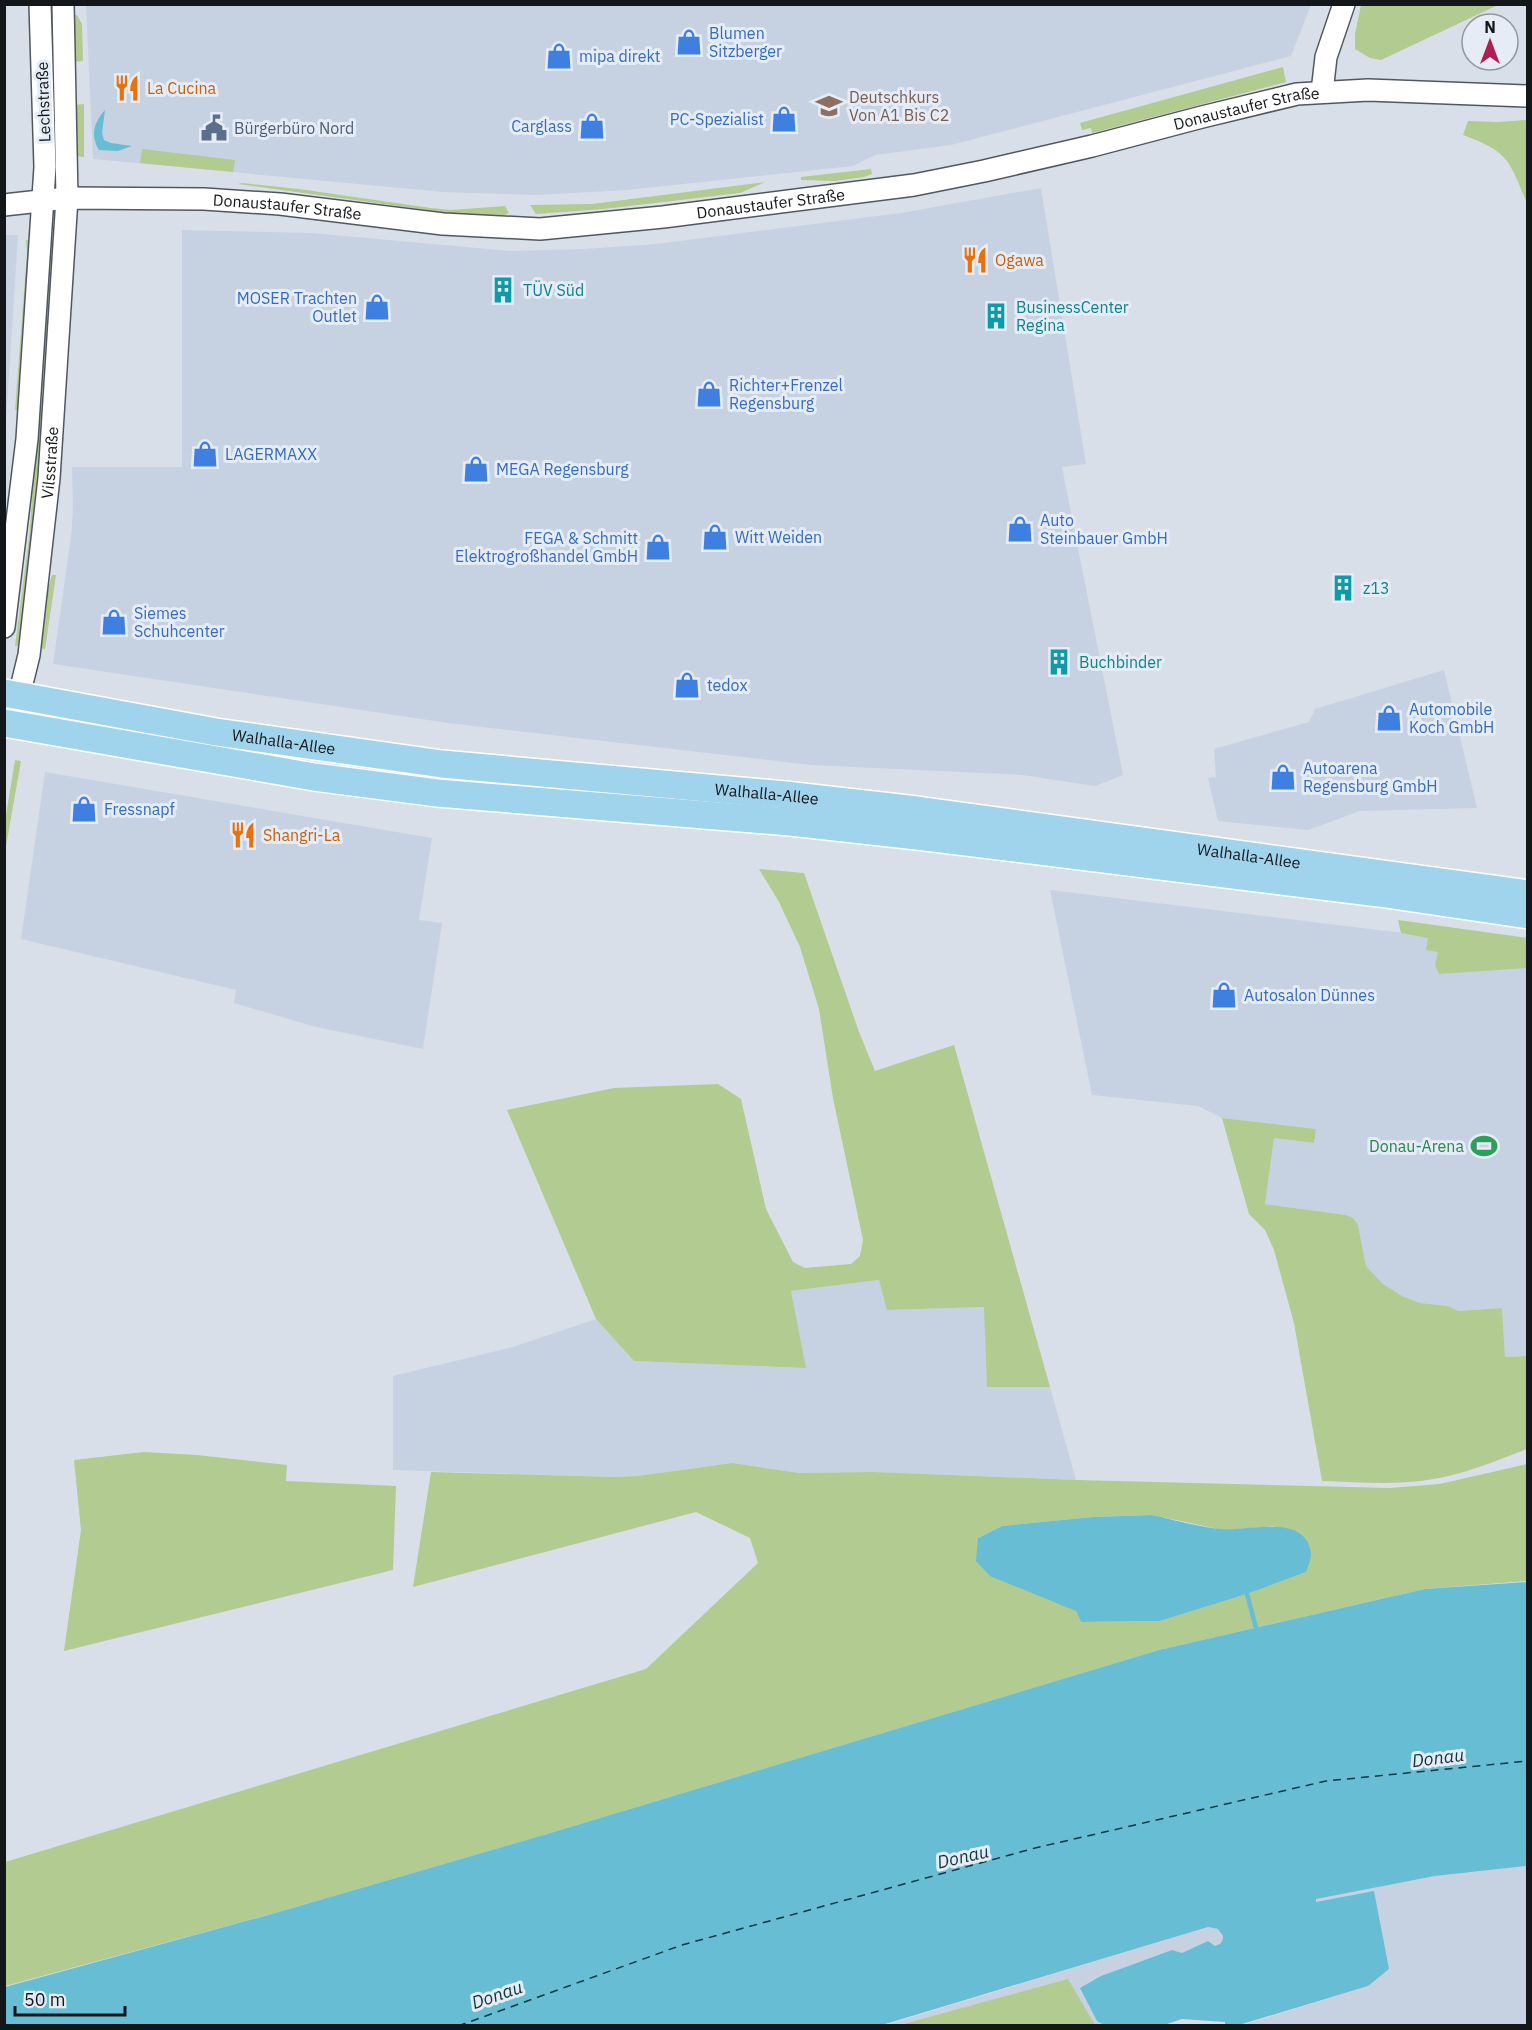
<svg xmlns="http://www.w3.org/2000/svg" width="1532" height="2030" font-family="'IBM Plex Sans',sans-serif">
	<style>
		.built { fill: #c6d2e2 }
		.green { fill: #b1cb90; fill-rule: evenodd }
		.water { fill: #67bdd4 }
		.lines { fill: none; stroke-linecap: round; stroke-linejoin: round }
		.stream { stroke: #67bdd4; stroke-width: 4.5 }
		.ferry { stroke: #0f3842; stroke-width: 1.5; stroke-dasharray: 8 6; stroke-linecap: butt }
		.minor-casing { stroke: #51575f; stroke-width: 24 }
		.major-casing { stroke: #fff; stroke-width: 30 }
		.minor { stroke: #fff; stroke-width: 21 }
		.major { stroke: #a0d3ec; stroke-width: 27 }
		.labels { text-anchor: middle; stroke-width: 6; stroke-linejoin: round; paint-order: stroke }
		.shop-label { font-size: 16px; fill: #366cbe; stroke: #e5ecf6; text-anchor: start }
		.food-label { font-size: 16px; fill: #c56008; stroke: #e5ecf6; text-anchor: start }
		.education-label { font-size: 16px; fill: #785e54; stroke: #e5ecf6; text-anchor: start }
		.street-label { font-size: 16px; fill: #14171a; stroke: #e5ecf6 }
		.service-label { font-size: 16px; fill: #4e5e75; stroke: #e5ecf6; text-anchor: start }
		.culture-label { font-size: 16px; fill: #0d838f; stroke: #e5ecf6; text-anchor: start }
		.leisure-label { font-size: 16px; fill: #27864d; stroke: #e5ecf6; text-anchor: end }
		.water-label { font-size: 18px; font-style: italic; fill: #0f3842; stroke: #e5ecf6 }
	</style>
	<rect width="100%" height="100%" fill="#d8dfe9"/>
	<path class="built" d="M 86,5 L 1311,5 L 1291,56 L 951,145 L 875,155 L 853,166 L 627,190 L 536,195 L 443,192 L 93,159 Z
		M 1041,188 L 1086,464 L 1062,467 L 1123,775 L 1095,786 L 1022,775 L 811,765 L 448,723 L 53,664 L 71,537 L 73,510 L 72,467 L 182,467 L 182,230 L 312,233 L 511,251 L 584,249 L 656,244 L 901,213 Z
		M 5,235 L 18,235 L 5,438 L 4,235 Z
		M 1444,670 L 1477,808 L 1360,811 L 1308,830 L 1218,821 L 1208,778 L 1216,777 L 1214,749 L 1309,722 L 1315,709 Z
		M 45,772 L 432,838 L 419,920 L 442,923 L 423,1049 L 316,1027 L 234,1003 L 236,990 L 21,939 Z
		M 1050,890 L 1527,948 L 1527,1356 L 1505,1357 L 1502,1308 L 1459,1311 L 1448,1306 L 1420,1303 L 1402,1296 L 1383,1284 L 1366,1266 L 1358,1225 L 1346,1215 L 1265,1204 L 1274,1138 L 1314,1143 L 1316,1129 L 1222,1118 L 1198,1106 L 1092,1095 Z
		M 879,1280 L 888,1310 L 985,1307 L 987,1387 L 1050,1387 L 1076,1480 L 874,1472 L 799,1473 L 732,1463 L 638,1476 L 614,1477 L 393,1470 L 393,1376 L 513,1347 L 596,1319 L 634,1361 L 805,1368 L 791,1291 Z
		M 1527,1866 L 1527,2025 L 1239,2026 L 1368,1986 L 1315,1899 L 1435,1876 Z
		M 1208,1927 L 1219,1929 L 1223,1936 L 1223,1941 L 1220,1945 L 1215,1946 L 1208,1941 L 1182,1953 L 1172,1950 L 1101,1976 L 1081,1988 L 1104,2025 L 882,2026 Z"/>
	<path class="green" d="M 1361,5 L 1361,4 L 1498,5 L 1381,60 L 1370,58 L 1355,49 L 1355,34 Z
		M 73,15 L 77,15 L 82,24 L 83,61 L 74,62 Z
		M 1283,67 L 1286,82 L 1092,133 L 1091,128 L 1082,130 L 1080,123 Z
		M 84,104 L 84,157 L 77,156 L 75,105 Z
		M 1527,120 L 1528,120 L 1527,203 C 1509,160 1509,152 1463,135 L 1468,121 L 1498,122 Z
		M 142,149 L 235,160 L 233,172 L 140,163 Z
		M 871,169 L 872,174 L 864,177 L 835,181 L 801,180 L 801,177 Z
		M 765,182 L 740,193 L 604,209 L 536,214 L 530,205 L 592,204 Z
		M 242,183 L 299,189 L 431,208 L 451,210 L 505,206 L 509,213 L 505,215 L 457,214 L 238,184 Z
		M 49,239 L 53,239 L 42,399 L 43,409 L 42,464 L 20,646 L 15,646 L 29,538 L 32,500 L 31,471 Z
		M 26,240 L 32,240 L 20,411 L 15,410 L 27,253 Z
		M 52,575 L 56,575 L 45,649 L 37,648 L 42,610 Z
		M 15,760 L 21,761 L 5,852 L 5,821 Z
		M 759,869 L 804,873 L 859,1032 L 875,1071 L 954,1045 L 1050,1387 L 987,1387 L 984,1307 L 887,1310 L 879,1280 L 791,1291 L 806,1368 L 634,1361 L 596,1319 L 507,1110 L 614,1088 L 718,1084 L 741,1099 L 766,1209 L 793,1262 L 805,1268 L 851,1264 L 860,1256 L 863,1240 L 833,1098 L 819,1009 L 800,947 L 779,902 Z
		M 1398,920 L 1527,938 L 1527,968 L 1439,974 L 1435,965 L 1438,952 L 1426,950 L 1428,938 L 1401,933 Z
		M 1222,1118 L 1316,1129 L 1314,1143 L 1274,1138 L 1265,1204 L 1346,1215 L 1353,1218 L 1358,1225 L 1366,1266 L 1383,1284 L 1402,1296 L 1420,1303 L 1448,1306 L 1459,1311 L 1502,1308 L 1505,1357 L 1527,1356 L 1527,1449 C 1498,1460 1469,1472 1439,1478 C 1401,1486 1360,1482 1322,1481 L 1294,1323 L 1274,1250 L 1265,1230 L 1249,1214 Z
		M 144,1452 L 197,1455 L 287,1465 L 286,1481 L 396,1486 L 393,1570 L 64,1651 L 81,1530 L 74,1460 Z
		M 732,1463 L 799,1473 L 874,1472 L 1076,1480 L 1390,1488 L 1440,1484 L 1527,1464 L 1527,1581 L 1425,1589 L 1159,1650 L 537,1837 L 272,1914 L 5,1986 L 5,1862 L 646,1669 L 758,1563 L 750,1538 L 696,1512 L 413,1587 L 431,1472 L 614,1477 L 638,1476 ZM 1152,1515 L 1223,1530 L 1274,1526 L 1306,1572 L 1247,1594 L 1160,1621 L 1081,1622 L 1076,1611 L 978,1538 L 1002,1526 L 1093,1517 Z
		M 1068,1979 L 1095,2025 L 900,2025 Z"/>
	<path class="water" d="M 105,110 L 102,133 L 104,140 L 111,143 L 132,146 L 118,151 L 99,150 C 90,136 94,122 105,110 Z
		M 1152,1515 C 1175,1520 1198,1527 1221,1529 C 1246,1532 1307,1512 1311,1554 C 1311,1559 1308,1566 1306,1572 L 1247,1594 L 1160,1621 L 1081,1622 L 1076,1611 L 990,1576 L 976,1561 L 978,1538 L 1002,1526 L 1093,1517 Z
		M 1527,1582 L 1527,1866 L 1435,1876 L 1316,1899 L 1316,1902 L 1374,1891 L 1389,1969 L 1368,1986 L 1239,2025 L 1225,2025 L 1225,2022 L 1182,2019 L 1164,2025 L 1104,2025 L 1097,2021 L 1080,1988 L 1101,1976 L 1172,1950 L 1182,1953 L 1208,1941 L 1215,1946 C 1221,1944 1223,1942 1223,1936 L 1218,1929 L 1208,1927 L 882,2025 L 5,2025 L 5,1987 L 272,1914 L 537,1837 L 1159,1650 L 1425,1589 Z"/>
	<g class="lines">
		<path class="stream" d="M 1247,1594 L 1256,1628"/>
		<path class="ferry" d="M 458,2026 L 682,1945 L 1035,1848 L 1326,1781 L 1528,1761"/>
		<g class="minor-casing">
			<g id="minor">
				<path d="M 1322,92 L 1326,57 L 1344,4"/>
				<path id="s1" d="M 4,205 L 67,198 L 204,199 L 280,204 L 443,224 L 540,229 L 663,217 L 914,185 L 984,171 L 1092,146 L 1202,117 L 1297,94 L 1368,90 L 1528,96"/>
				<path d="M 4,627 L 27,439 L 45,167 L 40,4"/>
				<path id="s2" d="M 5,723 L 19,696 L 29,655 L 49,478 L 67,198 L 63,4"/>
			</g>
		</g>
		<g class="major-casing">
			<g id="major">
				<path id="s3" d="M 4,693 L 216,732 L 442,764 L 785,795 L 917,810 L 1528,894"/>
				<path d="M 4,723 L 314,777 L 437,793 L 790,822 L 917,836 L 1379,893 L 1528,915"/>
			</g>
		</g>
		<use href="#minor" class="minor"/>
		<use href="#major" class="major"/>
	</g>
	<defs>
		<g id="shop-bare" transform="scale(2.07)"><path d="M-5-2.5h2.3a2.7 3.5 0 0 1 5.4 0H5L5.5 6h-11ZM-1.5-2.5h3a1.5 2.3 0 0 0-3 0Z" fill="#3f7fe0" stroke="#e5ecf6" stroke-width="2.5" paint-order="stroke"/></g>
		<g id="restaurant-bare" transform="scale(2.07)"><path d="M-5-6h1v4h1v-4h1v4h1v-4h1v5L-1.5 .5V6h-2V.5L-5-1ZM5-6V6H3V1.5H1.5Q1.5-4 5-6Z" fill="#e8710a" stroke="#e5ecf6" stroke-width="2.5" paint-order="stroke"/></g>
		<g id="school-bare" transform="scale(2.07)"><path d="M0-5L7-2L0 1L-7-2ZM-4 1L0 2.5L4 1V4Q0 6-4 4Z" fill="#8d6e63" stroke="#e5ecf6" stroke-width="2.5" paint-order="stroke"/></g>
		<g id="civic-bare" transform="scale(2.07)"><path d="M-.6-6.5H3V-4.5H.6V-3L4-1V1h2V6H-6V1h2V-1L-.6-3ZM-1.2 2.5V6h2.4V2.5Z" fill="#5c6f8a" stroke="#e5ecf6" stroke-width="2.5" paint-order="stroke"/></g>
		<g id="building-bare" transform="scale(2.07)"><path d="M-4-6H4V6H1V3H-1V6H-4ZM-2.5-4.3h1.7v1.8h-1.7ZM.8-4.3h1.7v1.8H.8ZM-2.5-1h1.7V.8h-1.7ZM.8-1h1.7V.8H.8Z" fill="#0f9aa8" stroke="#e5ecf6" stroke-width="2.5" paint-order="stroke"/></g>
		<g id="stadium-bare" transform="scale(2.07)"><path d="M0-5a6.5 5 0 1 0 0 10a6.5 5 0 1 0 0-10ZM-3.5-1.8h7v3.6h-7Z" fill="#2e9e5b" stroke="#e5ecf6" stroke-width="2.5" paint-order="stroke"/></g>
	</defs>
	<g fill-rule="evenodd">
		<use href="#shop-bare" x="689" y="42"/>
		<use href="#shop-bare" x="559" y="56"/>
		<use href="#restaurant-bare" x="127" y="88"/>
		<use href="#school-bare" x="829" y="106"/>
		<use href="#shop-bare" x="784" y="119"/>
		<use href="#shop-bare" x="592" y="126"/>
		<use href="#civic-bare" x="214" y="128"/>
		<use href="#restaurant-bare" x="975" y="260"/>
		<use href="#building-bare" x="503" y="290"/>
		<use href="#shop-bare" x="377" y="307"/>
		<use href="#building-bare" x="996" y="316"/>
		<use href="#shop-bare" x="709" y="394"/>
		<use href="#shop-bare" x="205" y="454"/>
		<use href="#shop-bare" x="476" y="469"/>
		<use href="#shop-bare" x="1020" y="529"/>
		<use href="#shop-bare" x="715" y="537"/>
		<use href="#shop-bare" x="658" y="547"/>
		<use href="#building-bare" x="1343" y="588"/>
		<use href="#shop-bare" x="114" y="622"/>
		<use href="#building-bare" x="1059" y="662"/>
		<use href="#shop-bare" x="687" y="685"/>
		<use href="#shop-bare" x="1389" y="718"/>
		<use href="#shop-bare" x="1283" y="777"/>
		<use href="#shop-bare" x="84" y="809"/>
		<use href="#restaurant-bare" x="243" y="835"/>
		<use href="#shop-bare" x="1224" y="995"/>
		<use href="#stadium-bare" x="1484" y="1146"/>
	</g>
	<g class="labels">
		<g class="shop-label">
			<text x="709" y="39">Blumen<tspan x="709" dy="18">Sitzberger</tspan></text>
			<text x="579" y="62">mipa direkt</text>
			<text x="764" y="125" text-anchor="end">PC-Spezialist</text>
			<text x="572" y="132" text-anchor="end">Carglass</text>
			<text x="357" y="304" text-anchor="end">MOSER Trachten<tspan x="357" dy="18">Outlet</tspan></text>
			<text x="729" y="391">Richter+Frenzel<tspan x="729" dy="18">Regensburg</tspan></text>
			<text x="225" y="460">LAGERMAXX</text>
			<text x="496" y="475">MEGA Regensburg</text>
			<text x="1040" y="526">Auto<tspan x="1040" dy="18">Steinbauer GmbH</tspan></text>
			<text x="735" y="543">Witt Weiden</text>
			<text x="638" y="544" text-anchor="end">FEGA &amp; Schmitt<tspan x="638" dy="18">Elektrogroßhandel GmbH</tspan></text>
			<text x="134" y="619">Siemes<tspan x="134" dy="18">Schuhcenter</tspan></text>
			<text x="707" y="691">tedox</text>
			<text x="1409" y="715">Automobile<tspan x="1409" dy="18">Koch GmbH</tspan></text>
			<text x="1303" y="774">Autoarena<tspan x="1303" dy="18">Regensburg GmbH</tspan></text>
			<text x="104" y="815">Fressnapf</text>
			<text x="1244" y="1001">Autosalon Dünnes</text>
		</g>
		<g class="food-label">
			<text x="147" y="94">La Cucina</text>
			<text x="995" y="266">Ogawa</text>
			<text x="263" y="841">Shangri-La</text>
		</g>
		<g class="education-label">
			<text x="849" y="103">Deutschkurs<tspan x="849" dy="18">Von A1 Bis C2</tspan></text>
		</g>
		<g class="street-label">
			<text transform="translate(43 102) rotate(-92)" y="6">Lechstraße</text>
			<text dy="6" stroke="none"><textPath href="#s1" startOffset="1256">Donaustaufer Straße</textPath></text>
			<text dy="6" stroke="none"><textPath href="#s1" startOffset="770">Donaustaufer Straße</textPath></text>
			<text dy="6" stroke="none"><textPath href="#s1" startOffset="284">Donaustaufer Straße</textPath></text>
			<text dy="6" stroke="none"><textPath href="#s2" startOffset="266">Vilsstraße</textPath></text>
			<text dy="6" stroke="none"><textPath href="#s3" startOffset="284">Walhalla-Allee</textPath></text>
			<text dy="6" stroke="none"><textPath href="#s3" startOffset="770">Walhalla-Allee</textPath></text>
			<text dy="6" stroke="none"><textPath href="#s3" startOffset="1256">Walhalla-Allee</textPath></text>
		</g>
		<g class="service-label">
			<text x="234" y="134">Bürgerbüro Nord</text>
		</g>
		<g class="culture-label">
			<text x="523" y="296">TÜV Süd</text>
			<text x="1016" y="313">BusinessCenter<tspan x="1016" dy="18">Regina</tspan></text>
			<text x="1363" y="594">z13</text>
			<text x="1079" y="668">Buchbinder</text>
		</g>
		<g class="leisure-label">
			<text x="1464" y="1152">Donau-Arena</text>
		</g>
		<g class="water-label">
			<text transform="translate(1438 1758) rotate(-7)" y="6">Donau</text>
			<text transform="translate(963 1857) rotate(-13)" y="6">Donau</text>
			<text transform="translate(497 1995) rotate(-19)" y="6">Donau</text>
		</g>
	</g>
	<rect width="1532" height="2030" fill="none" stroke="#14171a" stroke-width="12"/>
	<g transform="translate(1490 42)"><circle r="28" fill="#e5ecf6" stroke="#91979e" stroke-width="1.5"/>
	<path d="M0-4.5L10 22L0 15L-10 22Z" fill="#b01f53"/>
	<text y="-9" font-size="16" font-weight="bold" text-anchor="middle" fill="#14171a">N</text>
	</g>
	<path d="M15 2006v9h110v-9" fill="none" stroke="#14171a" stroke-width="3"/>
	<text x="24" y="2006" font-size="18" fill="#14171a" stroke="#e5ecf6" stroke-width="4.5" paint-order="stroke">50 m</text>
</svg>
